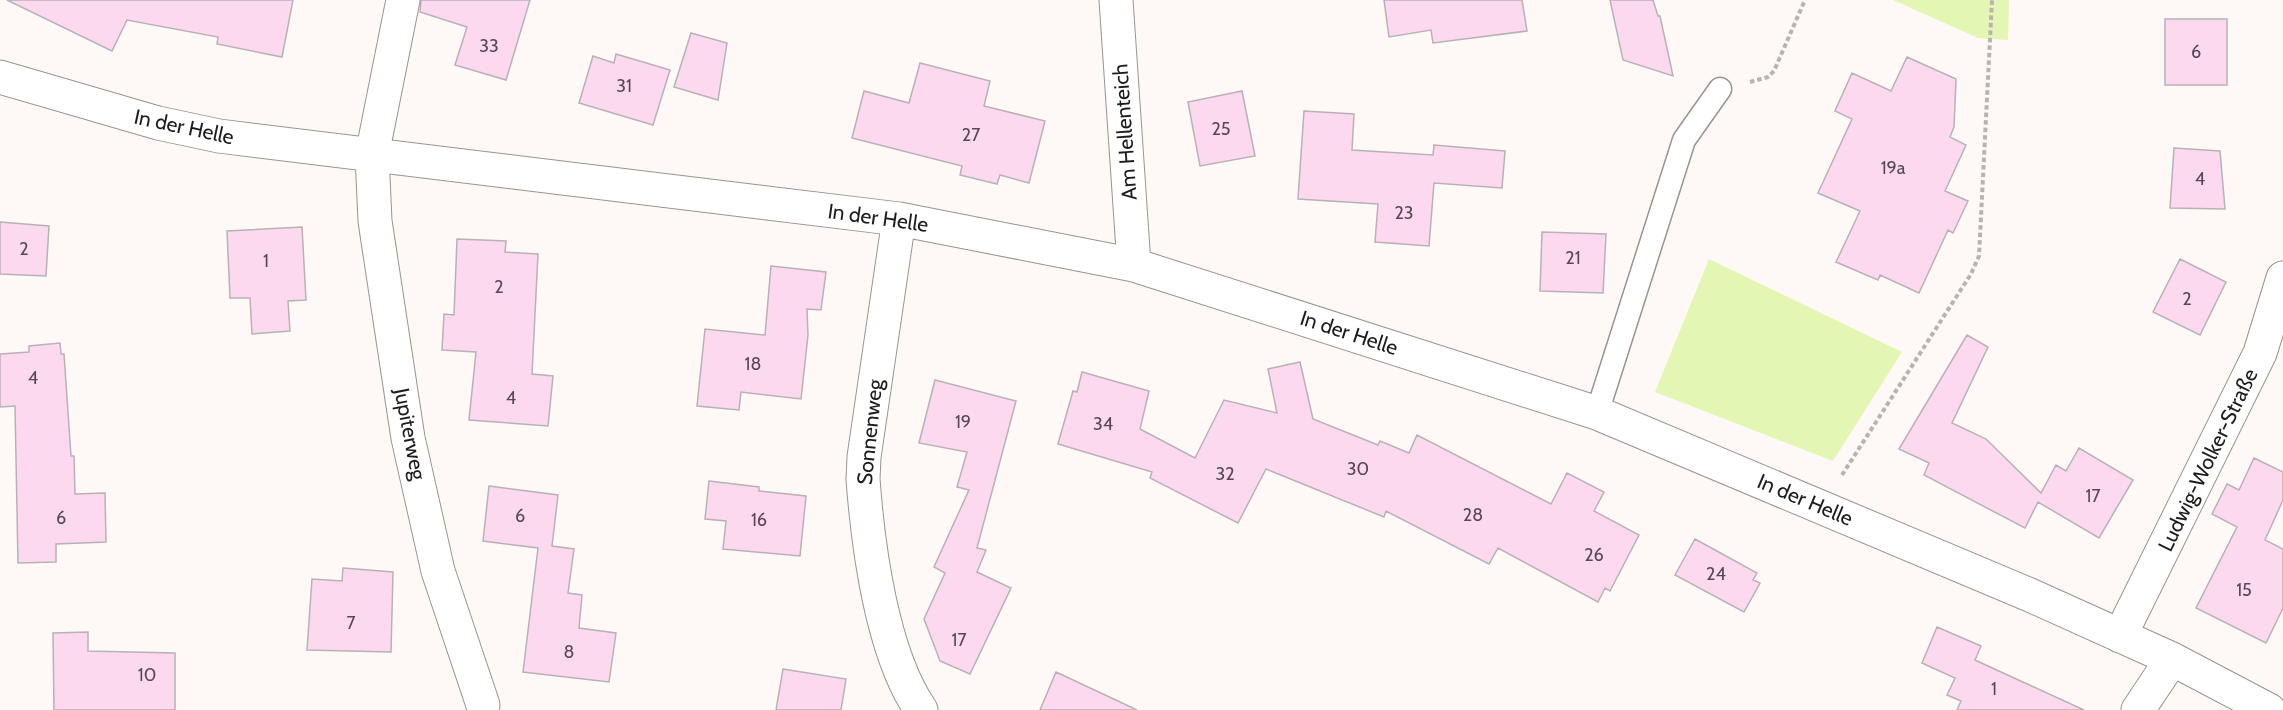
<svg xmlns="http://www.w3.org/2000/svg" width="2283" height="710" font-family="Cabin,sans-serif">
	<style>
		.green { fill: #e3f6b3 }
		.building { fill: #fdd9f0; stroke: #b9b1b6; stroke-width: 1.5 }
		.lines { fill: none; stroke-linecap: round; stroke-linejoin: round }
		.service-casing { stroke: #9b938f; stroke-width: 25 }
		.minor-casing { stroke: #9b938f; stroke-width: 35 }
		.path { stroke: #b7b3b0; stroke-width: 4; stroke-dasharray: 4.5 3; stroke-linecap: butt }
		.service { stroke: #fff; stroke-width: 22 }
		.minor { stroke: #fff; stroke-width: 33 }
		.labels { text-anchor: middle; stroke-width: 6; stroke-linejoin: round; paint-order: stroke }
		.number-label { font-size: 18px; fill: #564a50 }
		.street-label { font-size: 21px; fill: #1e1b1a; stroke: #fff }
	</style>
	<rect width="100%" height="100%" fill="#fef9f6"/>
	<path class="green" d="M 1893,0 L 2009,0 L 2008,40 L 1978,38 Z
		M 1709,259 L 1902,352 L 1833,461 L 1655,392 Z"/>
	<path class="building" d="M 7,0 L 293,0 L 282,57 L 217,44 L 218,37 L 127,20 L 112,51 Z
		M 421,0 L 530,0 L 506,80 L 455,65 L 467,27 L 420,12 Z
		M 1384,0 L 1522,0 L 1527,31 L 1433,43 L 1431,30 L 1389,37 Z
		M 1610,0 L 1653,0 L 1658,16 L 1660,16 L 1673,76 L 1623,60 Z
		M 2165,19 L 2227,19 L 2227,85 L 2165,85 Z
		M 691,33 L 727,43 L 718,100 L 674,87 Z
		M 616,54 L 670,70 L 653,125 L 579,103 L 593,56 L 614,63 Z
		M 1907,57 L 1956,79 L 1954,127 L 1950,137 L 1966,145 L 1945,191 L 1968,201 L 1953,233 L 1948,230 L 1919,293 L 1880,275 L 1878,280 L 1836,262 L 1860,211 L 1818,193 L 1852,119 L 1835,111 L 1852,73 L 1891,91 Z
		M 920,63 L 990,81 L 984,106 L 1045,121 L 1029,183 L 1000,175 L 997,184 L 960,175 L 962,166 L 852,138 L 864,91 L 909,103 Z
		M 1242,91 L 1255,156 L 1200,166 L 1188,102 Z
		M 1304,111 L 1354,114 L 1352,150 L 1433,155 L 1434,145 L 1505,151 L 1502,188 L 1434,183 L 1429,246 L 1375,242 L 1378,204 L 1298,199 Z
		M 2174,148 L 2220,151 L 2225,209 L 2170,208 Z
		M 0,222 L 49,226 L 46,276 L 0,274 Z
		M 302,227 L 306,300 L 288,301 L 290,331 L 252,334 L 250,298 L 230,298 L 227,231 Z
		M 1542,232 L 1606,234 L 1603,293 L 1540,291 Z
		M 457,239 L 506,241 L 505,252 L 538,254 L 532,374 L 553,376 L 548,426 L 469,420 L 476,352 L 442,350 L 444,314 L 454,315 Z
		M 2180,259 L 2226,282 L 2200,335 L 2153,312 Z
		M 771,266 L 826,272 L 821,310 L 807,309 L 808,335 L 801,399 L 741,392 L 739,410 L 697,406 L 705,329 L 765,335 Z
		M 1967,335 L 1988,347 L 1952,423 L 1986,439 L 2041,493 L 2056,465 L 2066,471 L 2079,448 L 2133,480 L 2099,538 L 2038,502 L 2025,528 L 1924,475 L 1929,463 L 1899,449 Z
		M 60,343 L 61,354 L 64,354 L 71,456 L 74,456 L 75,494 L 105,493 L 106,542 L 56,544 L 56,562 L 18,563 L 15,406 L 0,407 L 0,354 L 29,352 L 29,346 Z
		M 1300,362 L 1313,419 L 1378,445 L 1380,441 L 1409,453 L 1417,435 L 1551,504 L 1567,473 L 1604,492 L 1594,511 L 1639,535 L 1610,591 L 1605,588 L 1598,602 L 1498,548 L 1489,564 L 1386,511 L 1384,517 L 1266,469 L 1238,523 L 1150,478 L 1152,472 L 1058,444 L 1073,391 L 1077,392 L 1082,372 L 1149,391 L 1140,429 L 1195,458 L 1224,400 L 1277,413 L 1268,369 Z
		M 935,380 L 1016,401 L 977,548 L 986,550 L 977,572 L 1011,588 L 970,674 L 940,661 L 924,619 L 945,573 L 934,567 L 969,490 L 957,487 L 967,452 L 919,443 Z
		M 2254,458 L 2283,472 L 2283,500 L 2265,540 L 2283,549 L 2283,608 L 2266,643 L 2196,608 L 2237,527 L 2212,514 L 2227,484 L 2239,490 Z
		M 709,481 L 759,487 L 759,491 L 806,496 L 800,556 L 723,549 L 726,521 L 705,519 Z
		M 489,486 L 558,495 L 552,546 L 574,549 L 568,593 L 582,595 L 579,628 L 616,633 L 609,682 L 523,672 L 538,548 L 483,541 Z
		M 1695,539 L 1757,573 L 1753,580 L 1760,583 L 1744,612 L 1675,575 Z
		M 343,568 L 393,572 L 391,652 L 307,650 L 312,579 L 342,581 Z
		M 1937,627 L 1981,646 L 1975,660 L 2084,710 L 1957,710 L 1961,701 L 1947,695 L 1955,678 L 1922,663 Z
		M 88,632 L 88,651 L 175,653 L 175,710 L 54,710 L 53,633 Z
		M 783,669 L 846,679 L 841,710 L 776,710 Z
		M 1056,672 L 1137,710 L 1040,710 Z"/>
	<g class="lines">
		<g class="service-casing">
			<path id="service" d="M 1597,413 L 1684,140 L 1720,89"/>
		</g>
		<g class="minor-casing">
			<path id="minor" d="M 403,0 L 372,155 L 375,221 L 408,438 L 438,571 L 483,705
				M 1116,0 L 1134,265
				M 0,77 L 158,123 L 219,136 L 899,219 L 1134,265 L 1597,413 L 2030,595 L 2172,659 L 2269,710
				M 899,219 L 864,457 L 863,479 C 868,547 882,654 921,710
				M 2120,636 L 2260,353 L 2283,278
				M 2138,710 L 2172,659"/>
		</g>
		<path class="path" d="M 1750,82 L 1768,77 L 1774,71 L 1805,0
			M 1842,475 L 1971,274 L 1979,256 L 1992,0"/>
		<use href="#service" class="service"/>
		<use href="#minor" class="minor"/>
	</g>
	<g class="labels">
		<g class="number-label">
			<text x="489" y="52">33</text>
			<text x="2196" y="58">6</text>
			<text x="624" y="92">31</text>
			<text x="1221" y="135">25</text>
			<text x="971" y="141">27</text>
			<text x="1893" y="174">19a</text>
			<text x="2200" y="185">4</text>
			<text x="1404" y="219">23</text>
			<text x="24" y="255">2</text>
			<text x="1573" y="264">21</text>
			<text x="266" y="267">1</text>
			<text x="499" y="293">2</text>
			<text x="2187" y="305">2</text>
			<text x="753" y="370">18</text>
			<text x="33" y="384">4</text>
			<text x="511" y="404">4</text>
			<text x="963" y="428">19</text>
			<text x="1103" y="430">34</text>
			<text x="1358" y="475">30</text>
			<text x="1225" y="480">32</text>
			<text x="2093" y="502">17</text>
			<text x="1473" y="521">28</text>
			<text x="520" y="522">6</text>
			<text x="61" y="524">6</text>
			<text x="759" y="526">16</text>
			<text x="1594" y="561">26</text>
			<text x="1716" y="580">24</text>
			<text x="2244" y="596">15</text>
			<text x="351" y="629">7</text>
			<text x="959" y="646">17</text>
			<text x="569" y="658">8</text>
			<text x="147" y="681">10</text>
			<text x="1994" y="695">1</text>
		</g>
		<g class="street-label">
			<text transform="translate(184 127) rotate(12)" y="7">In der Helle</text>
			<text transform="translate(1125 132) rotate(-94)" y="7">Am Hellenteich</text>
			<text transform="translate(878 218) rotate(8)" y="7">In der Helle</text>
			<text transform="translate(1349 333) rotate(18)" y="7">In der Helle</text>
			<text transform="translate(870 432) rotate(-84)" y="7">Sonnenweg</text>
			<text transform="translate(410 434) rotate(79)" y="7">Jupiterweg</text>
			<text transform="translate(2208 460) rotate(-64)" y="7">Ludwig-Wolker-Straße</text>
			<text transform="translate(1805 500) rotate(23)" y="7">In der Helle</text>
		</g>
	</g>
</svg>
